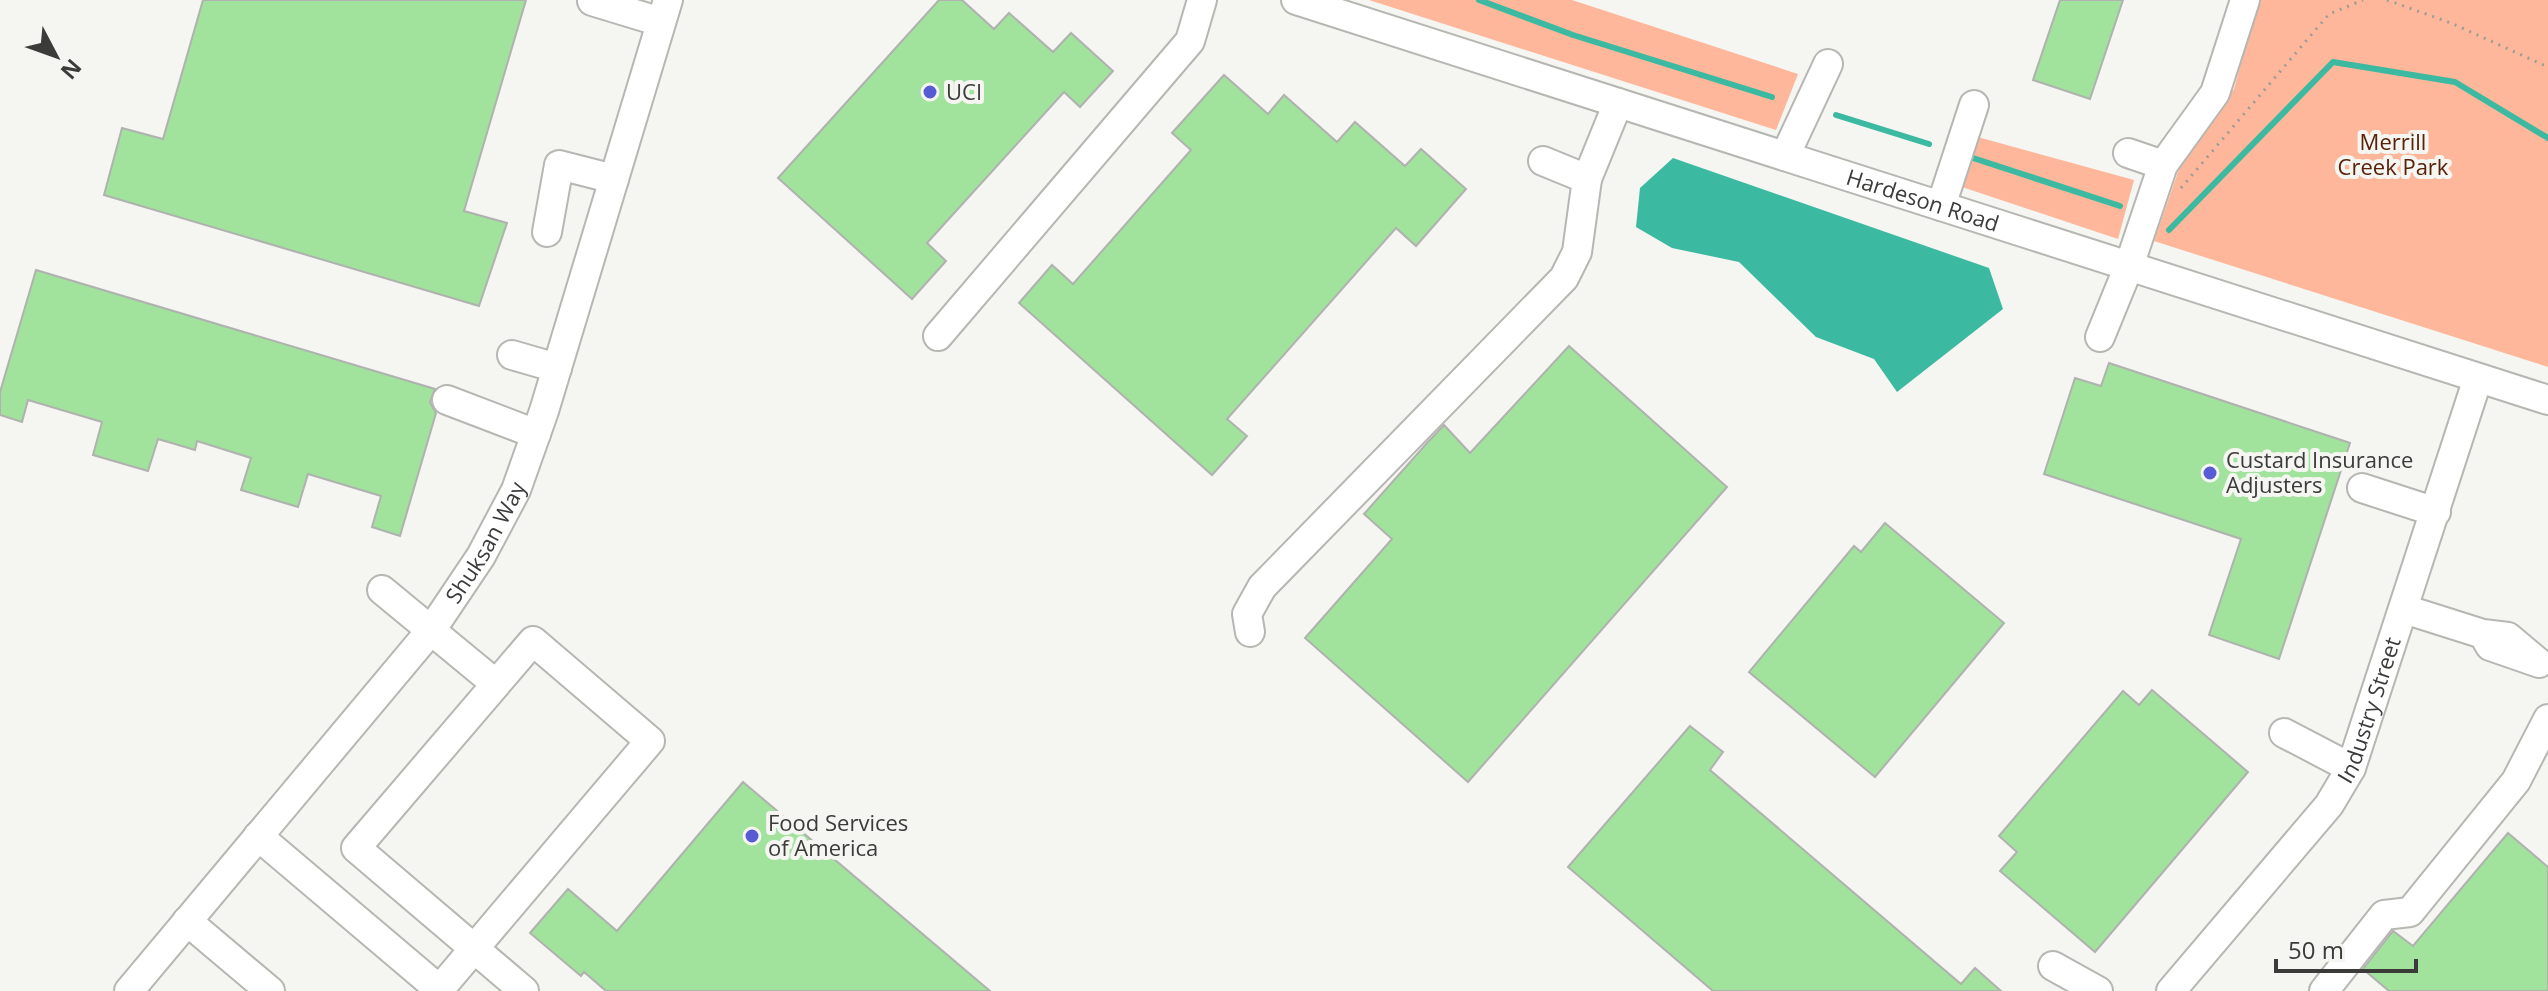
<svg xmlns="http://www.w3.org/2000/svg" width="2548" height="991" font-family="'Open Sans',sans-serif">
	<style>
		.green { fill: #feb79a }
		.water { fill: #3cbaa1 }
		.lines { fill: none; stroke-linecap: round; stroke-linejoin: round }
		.stream { stroke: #3cbaa1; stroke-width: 6 }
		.building { fill: #a1e29c; stroke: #afb2af; stroke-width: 2 }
		.minor-casing { stroke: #b6b6b2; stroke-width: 32 }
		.path { stroke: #9c9c99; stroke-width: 3; stroke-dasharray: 2 6; stroke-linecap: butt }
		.minor { stroke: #fff; stroke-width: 28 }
		.poi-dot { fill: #575cd3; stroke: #f5f5f1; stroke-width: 3 }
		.labels { text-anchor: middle; stroke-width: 8; stroke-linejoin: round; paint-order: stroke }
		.poi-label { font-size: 22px; fill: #3b3b3a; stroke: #f5f5f1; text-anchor: start }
		.park-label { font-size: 22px; fill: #582208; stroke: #f5f5f1 }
		.street-label { font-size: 22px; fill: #3b3b3a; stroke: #f5f5f1 }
	</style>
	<rect width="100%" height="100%" fill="#f5f5f1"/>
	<path class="green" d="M 1369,0 L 1572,0 L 1798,74 L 1776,130 Z
		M 2258,0 L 2548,0 L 2548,367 L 2154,241 L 2185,152 L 2234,89 Z
		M 1974,136 L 2134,180 L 2118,239 L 1956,185 Z"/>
	<path class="water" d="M 1673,158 L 1989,268 L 2003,309 L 1897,392 L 1874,359 L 1816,337 L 1739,262 L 1672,248 L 1636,227 L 1640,188 Z"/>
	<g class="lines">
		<path class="stream" d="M 1479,0 L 1573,35 L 1772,97
			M 1836,115 L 1929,144
			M 1973,158 L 2120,206
			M 2169,230 L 2333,62 L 2455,82 L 2548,138"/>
	</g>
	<path class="building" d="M 203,0 L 526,0 L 464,211 L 507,223 L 479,306 L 104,195 L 122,128 L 163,139 Z
		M 939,0 L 962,0 L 994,29 L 1009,13 L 1053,52 L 1071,33 L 1113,71 L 1080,107 L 1064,92 L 927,243 L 946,261 L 912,299 L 778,178 Z
		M 2060,0 L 2123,0 L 2090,99 L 2033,80 Z
		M 1224,75 L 1268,114 L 1284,95 L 1337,142 L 1355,122 L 1405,166 L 1421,149 L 1466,189 L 1416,246 L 1396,228 L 1227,419 L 1247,436 L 1212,475 L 1019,303 L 1052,265 L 1073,284 L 1191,150 L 1172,133 Z
		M 36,270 L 435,389 L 430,402 L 436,413 L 400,536 L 372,527 L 381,496 L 308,474 L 298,507 L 241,490 L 251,458 L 197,441 L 195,450 L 158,439 L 148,471 L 93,455 L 102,422 L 28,400 L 22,422 L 0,415 L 0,392 Z
		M 1569,346 L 1727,487 L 1468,782 L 1305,638 L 1392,539 L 1364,514 L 1427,443 L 1444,425 L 1470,453 Z
		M 2109,363 L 2350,443 L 2279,659 L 2209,635 L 2241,539 L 2044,474 L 2075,378 L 2101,386 Z
		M 1885,523 L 2004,623 L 1875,777 L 1749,672 L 1854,546 L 1861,552 Z
		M 2152,690 L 2248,772 L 2095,952 L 2000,871 L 2017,852 L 1999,836 L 2123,691 L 2139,705 Z
		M 1690,726 L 1723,752 L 1710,770 L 1961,984 L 1975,968 L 2001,991 L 1713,991 L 1568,867 Z
		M 743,782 L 990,991 L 606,991 L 584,972 L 581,976 L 530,933 L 568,889 L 617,931 Z
		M 2508,833 L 2548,867 L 2548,991 L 2389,991 L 2363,969 L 2393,931 L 2413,946 Z"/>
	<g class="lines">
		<g class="minor-casing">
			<g id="minor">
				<path id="s1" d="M 1296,0 L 2548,400"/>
				<path d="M 592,1 L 661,22"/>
				<path d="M 2128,153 L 2163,165"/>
				<path d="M 1785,156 L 1828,64"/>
				<path d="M 1543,161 L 1587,179"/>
				<path d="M 1941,206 L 1974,105"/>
				<path d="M 547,232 L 559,165 L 614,179"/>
				<path d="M 938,336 L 1190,41 L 1202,0"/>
				<path d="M 2100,337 L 2129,266 L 2163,165 L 2215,93 L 2245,0"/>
				<path d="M 512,355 L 557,368"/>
				<path d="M 447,400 L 536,434"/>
				<path d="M 2362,488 L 2436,512"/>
				<path d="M 382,590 L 496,684"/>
				<path d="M 2404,609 L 2483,634 L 2508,637 L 2539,663 L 2490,646 L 2483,634"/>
				<path d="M 1250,632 L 1247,614 L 1262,587 L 1564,278 L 1577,252 L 1587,179 L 1618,103"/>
				<path d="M 2284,733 L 2351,768"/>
				<path d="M 258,836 L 441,991"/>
				<path d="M 187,921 L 270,991"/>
				<path d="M 2053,966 L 2098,991"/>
				<path d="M 439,990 C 509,907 580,824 650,741 L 533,641 L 356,848 L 524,991"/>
				<path id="s2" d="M 129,991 L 432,629 L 481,556 L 516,490 L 544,411 L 668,0"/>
				<path id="s3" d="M 2171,991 L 2329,805 L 2351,768 L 2478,378"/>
				<path d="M 2324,991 L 2384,915 L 2410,912 L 2516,781 L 2548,719"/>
			</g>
		</g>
		<path class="path" d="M 2387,0 L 2451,23 L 2548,67
			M 2181,188 L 2329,14 L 2363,0"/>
		<use href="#minor" class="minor"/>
	</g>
	<g class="poi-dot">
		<circle cx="930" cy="92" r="8"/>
		<circle cx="2210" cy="473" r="8"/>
		<circle cx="752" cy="836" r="8"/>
	</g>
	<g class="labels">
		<g class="poi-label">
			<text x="946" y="100">UCI</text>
			<text x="2226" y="468">Custard Insurance<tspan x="2226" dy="25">Adjusters</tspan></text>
			<text x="768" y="831">Food Services<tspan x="768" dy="25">of America</tspan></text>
		</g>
		<g class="park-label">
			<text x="2393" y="150">Merrill<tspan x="2393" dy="25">Creek Park</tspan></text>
		</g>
		<g class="street-label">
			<text dy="8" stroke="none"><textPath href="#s1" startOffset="658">Hardeson Road</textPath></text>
			<text dy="8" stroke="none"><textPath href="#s2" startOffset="574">Shuksan Way</textPath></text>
			<text dy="8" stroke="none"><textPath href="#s3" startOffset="348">Industry Street</textPath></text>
		</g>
	</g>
	<g transform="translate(56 56) rotate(131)" stroke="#f5f5f1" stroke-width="6" paint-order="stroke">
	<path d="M0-6L14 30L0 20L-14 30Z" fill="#3b3b3a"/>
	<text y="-12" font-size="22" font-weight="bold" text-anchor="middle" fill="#3b3b3a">N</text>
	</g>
	<path d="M2276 959v12h140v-12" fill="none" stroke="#3b3b3a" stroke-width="4"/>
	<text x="2288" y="959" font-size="24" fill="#3b3b3a" stroke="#f5f5f1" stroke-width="6" paint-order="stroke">50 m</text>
</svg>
